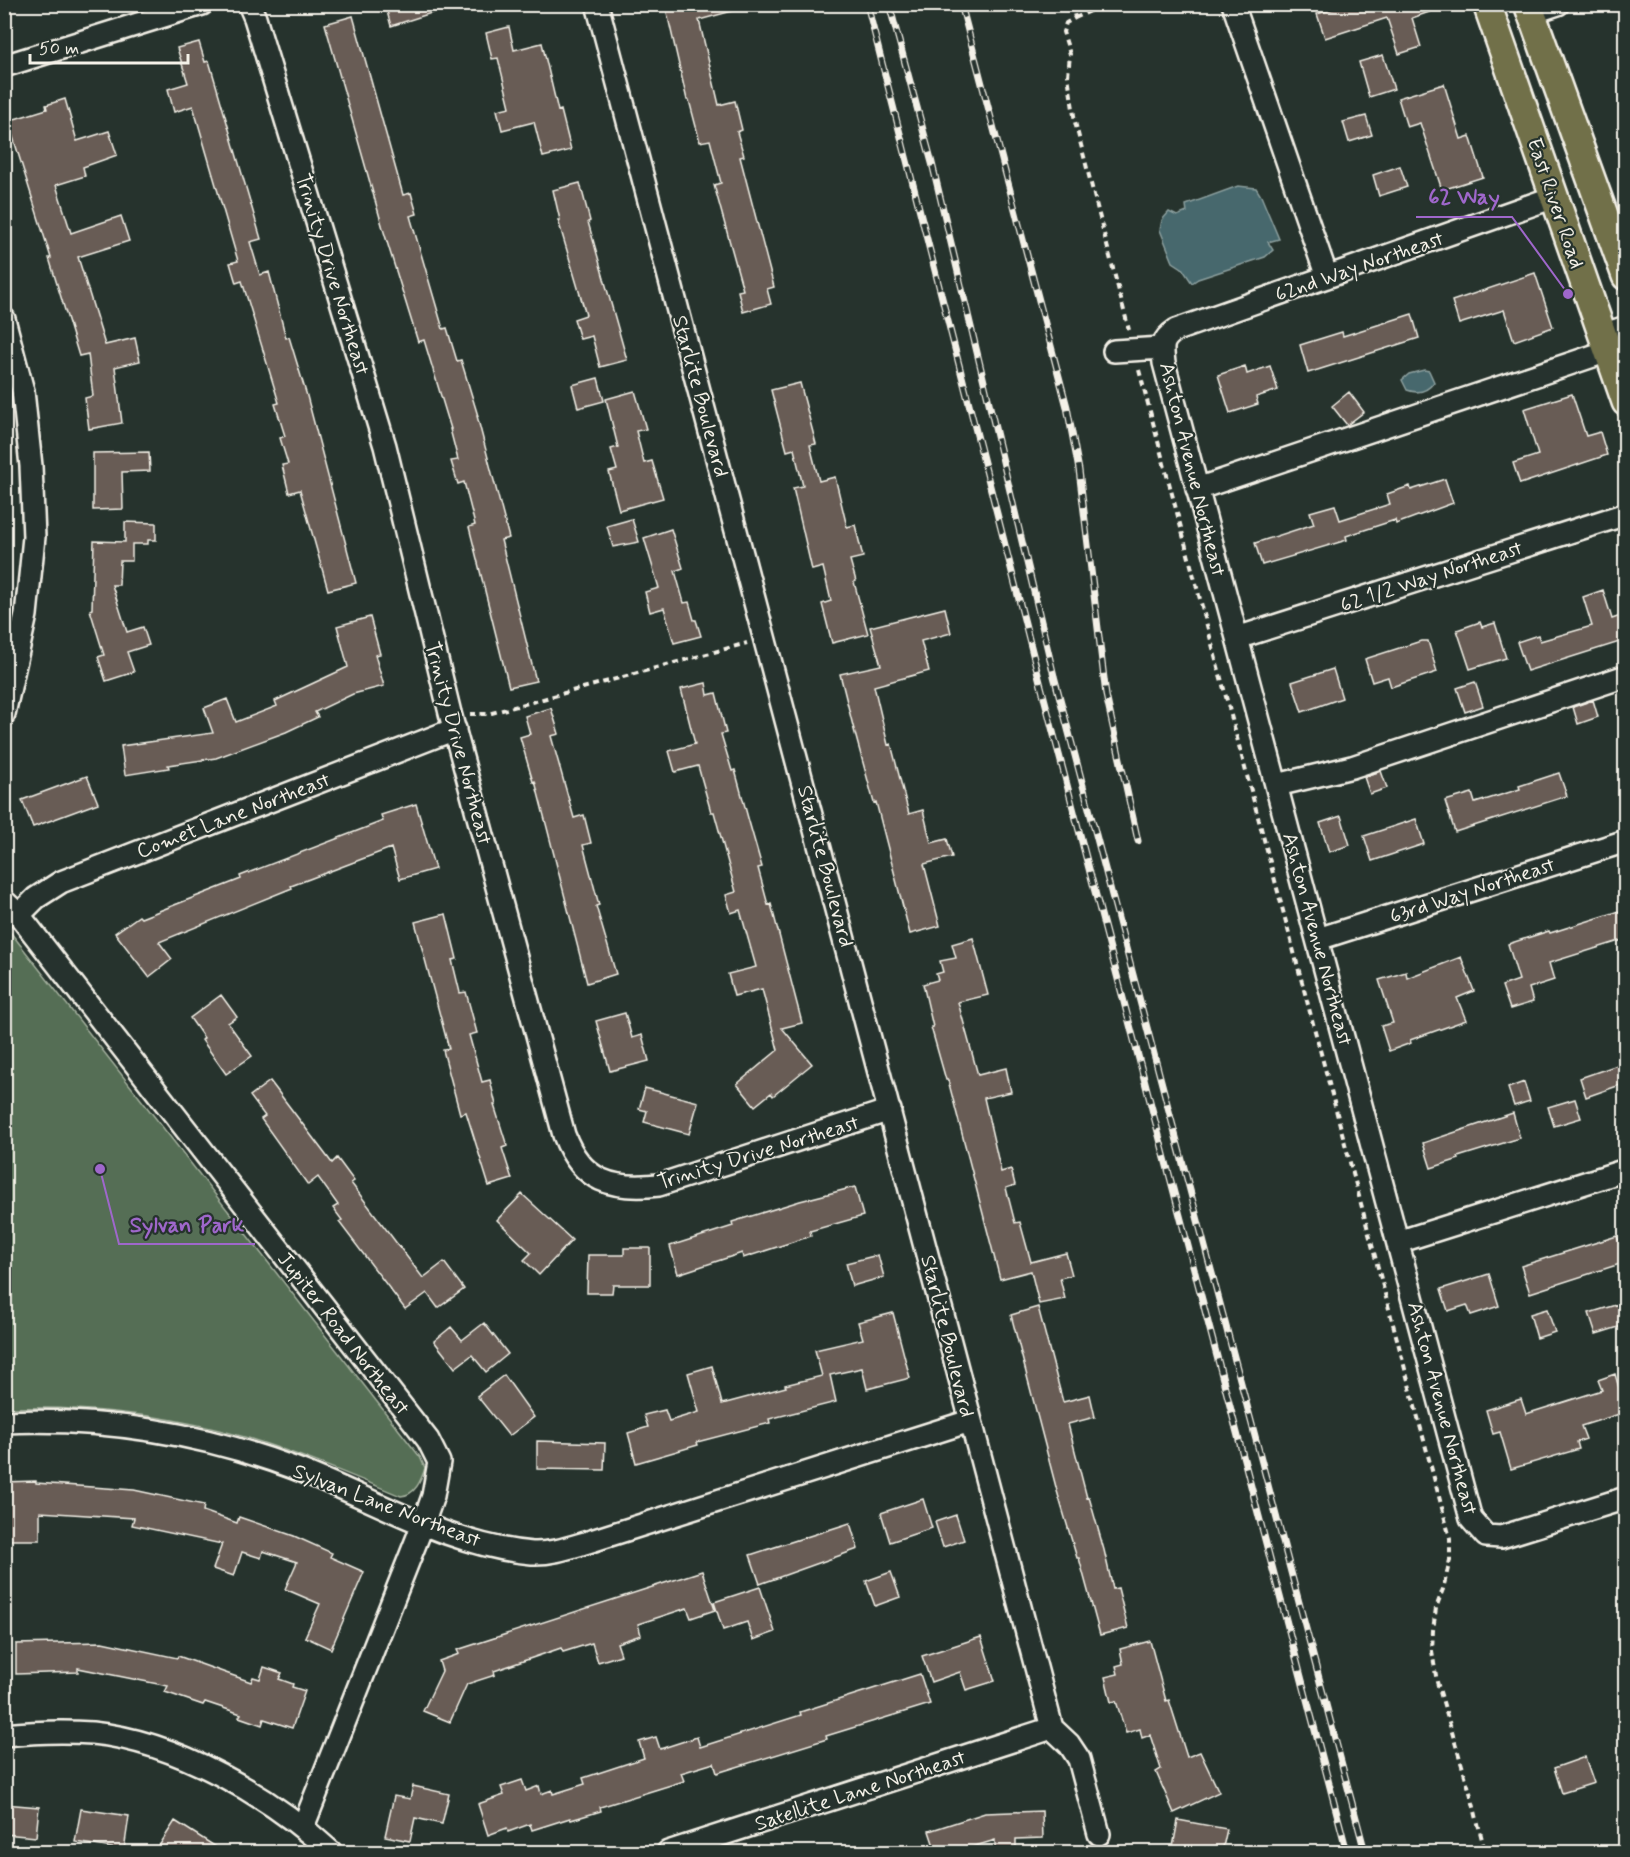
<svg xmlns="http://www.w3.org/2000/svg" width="1630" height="1857" font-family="Mynerve,sans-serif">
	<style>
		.green { fill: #546e54; stroke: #a4b09e; stroke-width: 1.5 }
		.water { fill: #46686d; stroke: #8c9f9e; stroke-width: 1.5 }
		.building { fill: #685c55; stroke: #f4f1e8; stroke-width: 1.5 }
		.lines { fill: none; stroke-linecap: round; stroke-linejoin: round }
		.minor-casing { stroke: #f4f1e8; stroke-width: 26 }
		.major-casing { stroke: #f4f1e8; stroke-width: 32 }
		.path { stroke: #f4f1e8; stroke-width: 4; stroke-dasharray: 6 4.5; stroke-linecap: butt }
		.minor { stroke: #26332d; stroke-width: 21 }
		.major { stroke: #71704a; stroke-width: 27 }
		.rail-casing { stroke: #f4f1e8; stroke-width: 7 }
		.rail { stroke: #26332d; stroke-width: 4.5; stroke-dasharray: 14; stroke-linecap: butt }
		.labels { text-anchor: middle; stroke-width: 4.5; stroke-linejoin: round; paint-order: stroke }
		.street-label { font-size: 21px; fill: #f4f1e8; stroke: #26332d }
		.leader { fill: none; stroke: #9f67cb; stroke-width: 2 }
		.callout-dot { fill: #9f67cb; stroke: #26332d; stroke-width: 2 }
		.callout-label { font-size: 22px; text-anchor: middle; font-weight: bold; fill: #9f67cb; stroke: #26332d; stroke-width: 4.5; stroke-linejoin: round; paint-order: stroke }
	</style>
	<rect width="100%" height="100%" fill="#26332d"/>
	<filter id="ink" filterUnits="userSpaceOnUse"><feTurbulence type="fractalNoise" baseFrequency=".0167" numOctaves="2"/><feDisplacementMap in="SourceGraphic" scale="12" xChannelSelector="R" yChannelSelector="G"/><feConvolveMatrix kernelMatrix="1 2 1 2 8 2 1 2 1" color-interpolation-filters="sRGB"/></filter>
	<g filter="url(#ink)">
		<path class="green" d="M 4,924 L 420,1457 L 425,1468 C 421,1481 415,1495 401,1496 C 350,1475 300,1454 248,1438 C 169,1414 86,1406 5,1408 Z"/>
		<path class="water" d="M 1238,186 L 1256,188 L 1261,196 L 1279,239 L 1268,242 L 1273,250 L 1265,257 L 1198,279 L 1192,283 L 1182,268 L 1173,262 L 1160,230 L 1162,220 L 1169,212 L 1177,216 L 1187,212 L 1186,205 Z
			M 1424,370 L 1429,371 L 1434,382 C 1427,392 1418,394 1407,390 L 1402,380 L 1409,374 Z"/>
		<path class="building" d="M 385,4 L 447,4 L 447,8 L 391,26 Z
			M 665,4 L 736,4 L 736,10 L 699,20 L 719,105 L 735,101 L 742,130 L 737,132 L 744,156 L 740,157 L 774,287 L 767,289 L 771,304 L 743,312 L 738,291 L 743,290 L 714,185 L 721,183 L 710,140 L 700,142 L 689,100 L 687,100 Z
			M 1348,4 L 1441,4 L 1441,8 L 1412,18 L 1421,47 L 1399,54 L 1387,18 L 1325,38 L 1317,14 Z
			M 353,16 L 403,195 L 411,193 L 417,214 L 410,216 L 443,329 L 447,328 L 457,361 L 461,360 L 478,416 L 477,416 L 509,538 L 501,540 L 536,681 L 509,687 L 469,527 L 475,525 L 464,482 L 458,484 L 451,461 L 458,460 L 450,429 L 451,429 L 424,340 L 418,342 L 384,232 L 325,24 Z
			M 509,27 L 514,50 L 542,43 L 558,111 L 561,110 L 571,150 L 543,157 L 534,122 L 502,130 L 497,110 L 510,107 L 498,58 L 492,59 L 486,33 Z
			M 199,42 L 205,62 L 209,61 L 261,239 L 250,242 L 260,275 L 269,272 L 286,338 L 289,337 L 307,396 L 356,583 L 328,590 L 300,490 L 289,493 L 282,465 L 288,464 L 280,438 L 285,436 L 275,404 L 279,403 L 242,281 L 236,283 L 230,263 L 238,261 L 193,106 L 174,112 L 168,89 L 188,83 L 177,48 Z
			M 1383,55 L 1394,89 L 1369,97 L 1359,62 Z
			M 1444,84 L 1461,139 L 1470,136 L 1483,177 L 1442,190 L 1420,123 L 1407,127 L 1398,98 Z
			M 65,99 L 77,141 L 109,131 L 117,155 L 83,167 L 85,176 L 56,185 L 71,233 L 121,216 L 129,241 L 78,257 L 105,345 L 135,338 L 140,361 L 115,367 L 122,423 L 89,429 L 85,398 L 93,396 L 88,354 L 79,356 L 49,258 L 51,258 L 8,121 L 47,109 L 46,105 Z
			M 1366,116 L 1372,135 L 1349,142 L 1343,122 Z
			M 1400,166 L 1407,187 L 1379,196 L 1373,175 Z
			M 580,183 L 590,221 L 588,222 L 627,360 L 600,367 L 592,336 L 580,339 L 574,319 L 586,315 L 558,220 L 560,220 L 553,190 Z
			M 1535,273 L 1553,327 L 1514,341 L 1504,310 L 1459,324 L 1452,301 Z
			M 1412,314 L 1419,338 L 1308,373 L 1300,345 L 1342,332 L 1343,336 Z
			M 1245,366 L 1247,374 L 1270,366 L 1278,390 L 1256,397 L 1258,404 L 1230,413 L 1218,375 Z
			M 598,378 L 604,401 L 578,408 L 572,385 Z
			M 800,383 L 816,444 L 810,445 L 819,481 L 835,477 L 847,527 L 855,525 L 863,557 L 850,560 L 856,581 L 854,582 L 868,634 L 832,643 L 822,604 L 831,601 L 823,567 L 812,570 L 793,488 L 803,486 L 794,449 L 787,451 L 771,390 Z
			M 635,391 L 646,429 L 636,431 L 644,463 L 652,461 L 663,498 L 619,510 L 609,472 L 617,470 L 611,449 L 618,447 L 606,399 Z
			M 1349,392 L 1364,412 L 1347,425 L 1332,406 Z
			M 1572,394 L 1586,436 L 1600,432 L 1607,455 L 1520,484 L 1513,463 L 1538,455 L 1524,409 Z
			M 149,452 L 150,471 L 122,472 L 123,509 L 93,510 L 93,453 Z
			M 1445,479 L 1453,503 L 1396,524 L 1395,520 L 1346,536 L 1347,540 L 1262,565 L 1255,543 L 1314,524 L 1310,512 L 1335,505 L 1340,520 L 1390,504 L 1387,494 L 1410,486 L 1411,490 Z
			M 632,519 L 639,542 L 613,547 L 607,526 Z
			M 125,522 L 156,523 L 156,540 L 148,540 L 148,544 L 132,544 L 132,561 L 120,561 L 119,585 L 112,585 L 127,632 L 143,627 L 149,645 L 127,652 L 134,672 L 106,681 L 98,657 L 104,655 L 90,610 L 92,609 L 94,541 L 125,542 Z
			M 671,529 L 683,568 L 675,571 L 684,603 L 689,602 L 694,620 L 696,620 L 701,636 L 674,643 L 664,608 L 650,612 L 645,592 L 659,588 L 644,538 Z
			M 1603,590 L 1612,619 L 1626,614 L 1626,640 L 1527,671 L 1517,642 L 1538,635 L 1540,641 L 1592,626 L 1583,597 Z
			M 945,608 L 951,633 L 921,641 L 929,671 L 874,686 L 888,745 L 891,744 L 909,814 L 923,810 L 931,843 L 947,839 L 952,857 L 924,864 L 940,926 L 910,934 L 876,802 L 874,803 L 853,726 L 840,674 L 881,665 L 870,627 Z
			M 370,617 L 380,654 L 375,655 L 384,686 L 353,694 L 315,712 L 318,717 L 286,732 L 216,758 L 168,765 L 169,768 L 125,775 L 121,746 L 213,733 L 204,708 L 227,699 L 236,722 L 277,706 L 275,701 L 348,667 L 337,626 Z
			M 1480,622 L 1482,627 L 1495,623 L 1506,658 L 1470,669 L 1457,630 Z
			M 1421,641 L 1428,641 L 1437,672 L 1391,687 L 1388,677 L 1372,682 L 1365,659 Z
			M 1333,669 L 1342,698 L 1302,712 L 1292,682 Z
			M 1475,682 L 1483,706 L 1465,712 L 1457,688 Z
			M 706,683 L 708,695 L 716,693 L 726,733 L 721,734 L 732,771 L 735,770 L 748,818 L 762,867 L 758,868 L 768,905 L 771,904 L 802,1023 L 782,1028 L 812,1064 L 773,1096 L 771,1093 L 755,1106 L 737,1084 L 778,1050 L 762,989 L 734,996 L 728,974 L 756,967 L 740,910 L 731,913 L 726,895 L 736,892 L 714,812 L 711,812 L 698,766 L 675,772 L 669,751 L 695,744 L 681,689 Z
			M 1593,700 L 1598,717 L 1578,724 L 1573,707 Z
			M 551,708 L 559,734 L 551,736 L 574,818 L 584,815 L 591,843 L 583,845 L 599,905 L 596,906 L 616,974 L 587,983 L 535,781 L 533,782 L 520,737 L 530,734 L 525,716 Z
			M 1381,771 L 1387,788 L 1370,794 L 1364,777 Z
			M 1559,773 L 1567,796 L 1455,832 L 1445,801 L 1472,793 L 1475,803 L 1520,789 L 1519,786 Z
			M 87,776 L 98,803 L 33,827 L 22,800 Z
			M 416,804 L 435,869 L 400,879 L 391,848 L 291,886 L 292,888 L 159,942 L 172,959 L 149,977 L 115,933 L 139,916 L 141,918 L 241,879 L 240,876 L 383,821 L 381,815 Z
			M 1341,816 L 1350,845 L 1329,852 L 1320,823 Z
			M 1416,819 L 1424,844 L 1372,861 L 1364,836 Z
			M 1626,909 L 1626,939 L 1549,963 L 1554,980 L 1529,988 L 1533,1002 L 1510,1009 L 1502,986 L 1519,980 L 1508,944 L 1549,931 L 1550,933 Z
			M 446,914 L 457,959 L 452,960 L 460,993 L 466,992 L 477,1033 L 469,1035 L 482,1082 L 490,1080 L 496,1105 L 494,1105 L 507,1146 L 502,1148 L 512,1179 L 489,1186 L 466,1112 L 460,1114 L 443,1050 L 449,1049 L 415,922 Z
			M 973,938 L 988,995 L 958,1002 L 978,1075 L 1006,1068 L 1011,1092 L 984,1098 L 1001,1172 L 1011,1169 L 1015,1185 L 1006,1188 L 1015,1223 L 1020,1222 L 1031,1262 L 1066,1253 L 1072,1275 L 1060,1278 L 1065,1299 L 1039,1304 L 1031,1271 L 1000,1279 L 948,1080 L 946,1080 L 931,1027 L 933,1027 L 923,984 L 938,980 L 936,974 L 943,972 L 940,961 L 956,958 L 952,944 Z
			M 1461,957 L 1474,991 L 1457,998 L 1466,1020 L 1410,1040 L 1411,1043 L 1389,1051 L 1381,1026 L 1393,1023 L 1379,980 L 1406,972 L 1407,978 Z
			M 221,995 L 237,1017 L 228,1023 L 252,1056 L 226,1074 L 202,1040 L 204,1038 L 190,1018 Z
			M 625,1013 L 632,1038 L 642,1035 L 649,1061 L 610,1071 L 596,1021 Z
			M 1626,1062 L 1626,1083 L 1586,1097 L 1580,1078 Z
			M 270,1081 L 332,1163 L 337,1158 L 354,1181 L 351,1183 L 423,1278 L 444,1262 L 464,1289 L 438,1308 L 427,1293 L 405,1309 L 339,1222 L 342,1220 L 333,1208 L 338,1205 L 318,1177 L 308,1185 L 261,1119 L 265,1116 L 250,1096 Z
			M 1524,1082 L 1530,1101 L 1514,1106 L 1508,1088 Z
			M 645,1088 L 698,1102 L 689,1134 L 644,1122 L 647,1111 L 639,1109 Z
			M 1575,1099 L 1581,1118 L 1554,1126 L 1548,1107 Z
			M 1513,1113 L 1520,1138 L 1458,1157 L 1459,1159 L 1431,1168 L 1423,1143 Z
			M 855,1187 L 863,1216 L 810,1231 L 811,1236 L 743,1258 L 742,1253 L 678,1274 L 670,1246 L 733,1226 L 732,1222 L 800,1201 Z
			M 522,1194 L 572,1240 L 539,1275 L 524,1260 L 531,1253 L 497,1220 Z
			M 1617,1236 L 1626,1262 L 1530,1293 L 1521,1266 Z
			M 624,1248 L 650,1248 L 650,1285 L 613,1285 L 612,1293 L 587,1293 L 588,1255 L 624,1255 Z
			M 878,1255 L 884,1277 L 852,1286 L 846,1263 Z
			M 1489,1274 L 1499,1306 L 1471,1315 L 1467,1305 L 1448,1311 L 1441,1289 Z
			M 1619,1304 L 1625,1325 L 1596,1334 L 1589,1313 Z
			M 1038,1307 L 1063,1402 L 1090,1395 L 1095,1417 L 1068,1424 L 1087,1498 L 1089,1497 L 1104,1550 L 1113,1589 L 1118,1588 L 1128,1628 L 1100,1635 L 1079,1558 L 1077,1558 L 1057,1491 L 1011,1315 Z
			M 1547,1309 L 1555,1332 L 1537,1338 L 1530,1314 Z
			M 893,1313 L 910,1378 L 867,1389 L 862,1368 L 830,1375 L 836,1402 L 769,1419 L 770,1423 L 697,1442 L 698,1445 L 636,1463 L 628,1433 L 648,1427 L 644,1415 L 665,1410 L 669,1421 L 699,1412 L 688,1373 L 712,1366 L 722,1404 L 786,1387 L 785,1385 L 822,1376 L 815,1350 L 863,1339 L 858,1322 Z
			M 484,1323 L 508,1354 L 486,1372 L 472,1355 L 455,1368 L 434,1341 L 451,1327 L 462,1340 Z
			M 1615,1374 L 1626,1412 L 1581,1426 L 1586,1439 L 1577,1442 L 1579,1449 L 1511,1469 L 1500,1432 L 1493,1434 L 1486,1410 L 1521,1399 L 1526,1414 L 1602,1390 L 1598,1380 Z
			M 504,1375 L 534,1417 L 509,1436 L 477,1396 Z
			M 537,1441 L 605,1443 L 604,1470 L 537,1469 Z
			M 36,1481 L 36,1483 L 134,1490 L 204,1505 L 203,1511 L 237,1523 L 239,1517 L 294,1536 L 332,1553 L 330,1557 L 364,1572 L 331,1649 L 305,1637 L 320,1604 L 285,1589 L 297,1562 L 263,1551 L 261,1558 L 242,1552 L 234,1576 L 213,1569 L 222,1544 L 132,1525 L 134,1518 L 40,1512 L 40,1540 L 4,1540 L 4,1482 Z
			M 923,1499 L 932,1528 L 890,1542 L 881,1513 Z
			M 956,1515 L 964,1540 L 943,1547 L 935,1522 Z
			M 850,1523 L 858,1549 L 760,1584 L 750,1555 Z
			M 702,1571 L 715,1610 L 691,1618 L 687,1608 L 638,1624 L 641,1635 L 617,1643 L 621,1655 L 598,1662 L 592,1643 L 563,1652 L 561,1648 L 494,1671 L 495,1675 L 467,1684 L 450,1722 L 423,1711 L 442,1671 L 439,1661 L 459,1654 L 457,1650 Z
			M 891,1572 L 900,1597 L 875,1606 L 866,1581 Z
			M 760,1587 L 775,1632 L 753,1640 L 747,1622 L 723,1630 L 714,1602 Z
			M 981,1637 L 995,1681 L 966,1690 L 960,1672 L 931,1682 L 922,1656 Z
			M 1150,1641 L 1166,1701 L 1169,1700 L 1187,1757 L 1200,1752 L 1219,1792 L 1174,1813 L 1156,1772 L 1161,1769 L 1150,1735 L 1142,1738 L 1140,1729 L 1126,1733 L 1116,1701 L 1111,1702 L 1105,1677 L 1118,1674 L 1116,1666 L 1123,1664 L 1120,1649 Z
			M 102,1642 L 177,1658 L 178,1656 L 251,1682 L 253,1677 L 260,1679 L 264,1667 L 282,1673 L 279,1679 L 293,1684 L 292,1687 L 305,1691 L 292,1728 L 264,1719 L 262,1725 L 239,1717 L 241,1714 L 205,1702 L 203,1705 L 165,1692 L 168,1686 L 78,1668 L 78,1672 L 16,1674 L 16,1644 Z
			M 920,1674 L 930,1704 L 826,1736 L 827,1739 L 717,1773 L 714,1763 L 681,1773 L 684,1781 L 600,1807 L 601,1811 L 571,1820 L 570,1818 L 532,1830 L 530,1824 L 508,1832 L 507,1828 L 488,1835 L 478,1804 L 504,1795 L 501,1787 L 522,1780 L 526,1791 L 539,1786 L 541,1794 L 552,1790 L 553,1794 L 585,1784 L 583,1778 L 644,1758 L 639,1742 L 656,1737 L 660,1749 L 697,1737 L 700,1747 L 801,1715 L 800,1712 Z
			M 1585,1757 L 1594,1783 L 1562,1793 L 1554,1768 Z
			M 413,1786 L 449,1794 L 442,1824 L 415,1818 L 410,1841 L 385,1836 L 394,1796 L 410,1799 Z
			M 4,1804 L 39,1807 L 36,1837 L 4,1834 Z
			M 81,1809 L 129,1816 L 124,1850 L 75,1842 Z
			M 1042,1811 L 1043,1838 L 1016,1839 L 1016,1851 L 995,1852 L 995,1840 L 956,1852 L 936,1852 L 929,1831 L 985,1813 Z
			M 1178,1820 L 1227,1829 L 1222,1852 L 1172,1852 Z
			M 175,1821 L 224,1852 L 169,1852 L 159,1846 Z"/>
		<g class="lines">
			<g class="minor-casing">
				<path id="minor" d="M 249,4 L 255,18 L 385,446 L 450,713 L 564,1135 C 582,1182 612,1190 659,1185 L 890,1110
					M 597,4 L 1052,1728
					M 1233,4 L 1327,277
					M 1531,13 L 1558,4
					M 4,66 L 202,4
					M 1554,197 L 1176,330 C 1161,340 1162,346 1164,363 L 1471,1519 L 1486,1536 L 1501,1537 L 1626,1498
					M 4,319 L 23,391 L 31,466 L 34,537 L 26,615 L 4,714
					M 1602,335 L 1626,327
					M 1114,351 L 1162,348
					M 1197,489 L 1608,351
					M 1237,638 L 1626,514
					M 1277,785 L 1352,767 L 1626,676
					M 4,901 L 19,915 L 428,1440 L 439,1462 L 433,1496 L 423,1524 L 303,1827
					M 19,915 L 36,898 L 61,882 L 455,729
					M 1318,939 L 1626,841
					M 1398,1242 L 1626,1170
					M 4,1422 C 103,1418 201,1433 294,1468 C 371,1497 448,1546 532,1553 C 550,1554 568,1548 585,1543 L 970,1421
					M 1052,1728 L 1069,1744 L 1079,1759 L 1099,1834
					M 4,1735 C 34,1732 62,1731 92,1733 C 176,1741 270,1796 331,1852
					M 668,1852 L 1052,1728"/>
			</g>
			<g class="major-casing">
				<path id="major" d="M 1487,4 L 1626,402
					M 1528,4 L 1626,276"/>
			</g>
			<path class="path" d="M 1072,4 L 1075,18 L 1066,23 L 1063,32 L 1070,54 L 1068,76 L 1075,122 L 1129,330
				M 1075,18 L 1095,9
				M 1139,370 L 1450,1538 L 1450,1560 L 1443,1589 L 1436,1608 L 1433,1630 L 1432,1651 L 1437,1682 L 1472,1799 L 1485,1852
				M 470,714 L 488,714 L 747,643"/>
			<use href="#minor" class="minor"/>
			<use href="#major" class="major"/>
			<g class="rail-casing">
				<path id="rail" d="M 867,4 L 1040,682 L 1347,1852
					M 889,4 L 932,163 L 1054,676 L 1365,1852
					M 961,4 L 1067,407 L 1079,470 L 1106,695 L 1138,841"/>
			</g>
			<use href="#rail" class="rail"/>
		</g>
	</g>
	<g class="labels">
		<g class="street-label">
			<text transform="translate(1556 203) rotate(71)" y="7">East River Road</text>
			<text transform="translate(1359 266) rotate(-19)" y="7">62nd Way Northeast</text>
			<text transform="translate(333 274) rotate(73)" y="7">Trinity Drive Northeast</text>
			<text transform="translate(701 396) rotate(75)" y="7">Starlite Boulevard</text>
			<text transform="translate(1193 469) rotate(76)" y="7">Ashton Avenue Northeast</text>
			<text transform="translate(1431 576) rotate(-18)" y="7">62 1/2 Way Northeast</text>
			<text transform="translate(459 743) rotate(75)" y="7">Trinity Drive Northeast</text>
			<text transform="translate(233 815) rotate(-21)" y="7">Comet Lane Northeast</text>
			<text transform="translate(826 866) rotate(75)" y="7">Starlite Boulevard</text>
			<text transform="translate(1472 890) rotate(-18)" y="7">63rd Way Northeast</text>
			<text transform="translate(1318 939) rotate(75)" y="7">Ashton Avenue Northeast</text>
			<text transform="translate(758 1152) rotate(-17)" y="7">Trinity Drive Northeast</text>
			<text transform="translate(344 1333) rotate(52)" y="7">Jupiter Road Northeast</text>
			<text transform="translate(948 1336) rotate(76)" y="7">Starlite Boulevard</text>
			<text transform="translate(1443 1408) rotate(75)" y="7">Ashton Avenue Northeast</text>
			<text transform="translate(387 1505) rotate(21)" y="7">Sylvan Lane Northeast</text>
			<text transform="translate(860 1790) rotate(-18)" y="7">Satellite Lane Northeast</text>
		</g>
	</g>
	<path class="leader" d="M1568 294L1512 217H1416M100 1169L119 1244H255"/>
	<g class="callout-dot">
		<circle cx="1568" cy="294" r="6"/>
		<circle cx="100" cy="1169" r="6"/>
	</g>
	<g class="callout-label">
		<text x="1464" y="204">62 Way</text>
		<text x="187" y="1232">Sylvan Park</text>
	</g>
	<rect width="1630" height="1857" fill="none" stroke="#26332d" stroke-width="24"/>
	<rect x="12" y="12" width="1606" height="1833" fill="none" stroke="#f4f1e8" stroke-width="2" filter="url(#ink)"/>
	<path d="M30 54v9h158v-9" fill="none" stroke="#f4f1e8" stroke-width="3"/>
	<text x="39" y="54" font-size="18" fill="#f4f1e8" stroke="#26332d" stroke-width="4.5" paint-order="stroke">50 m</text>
</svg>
